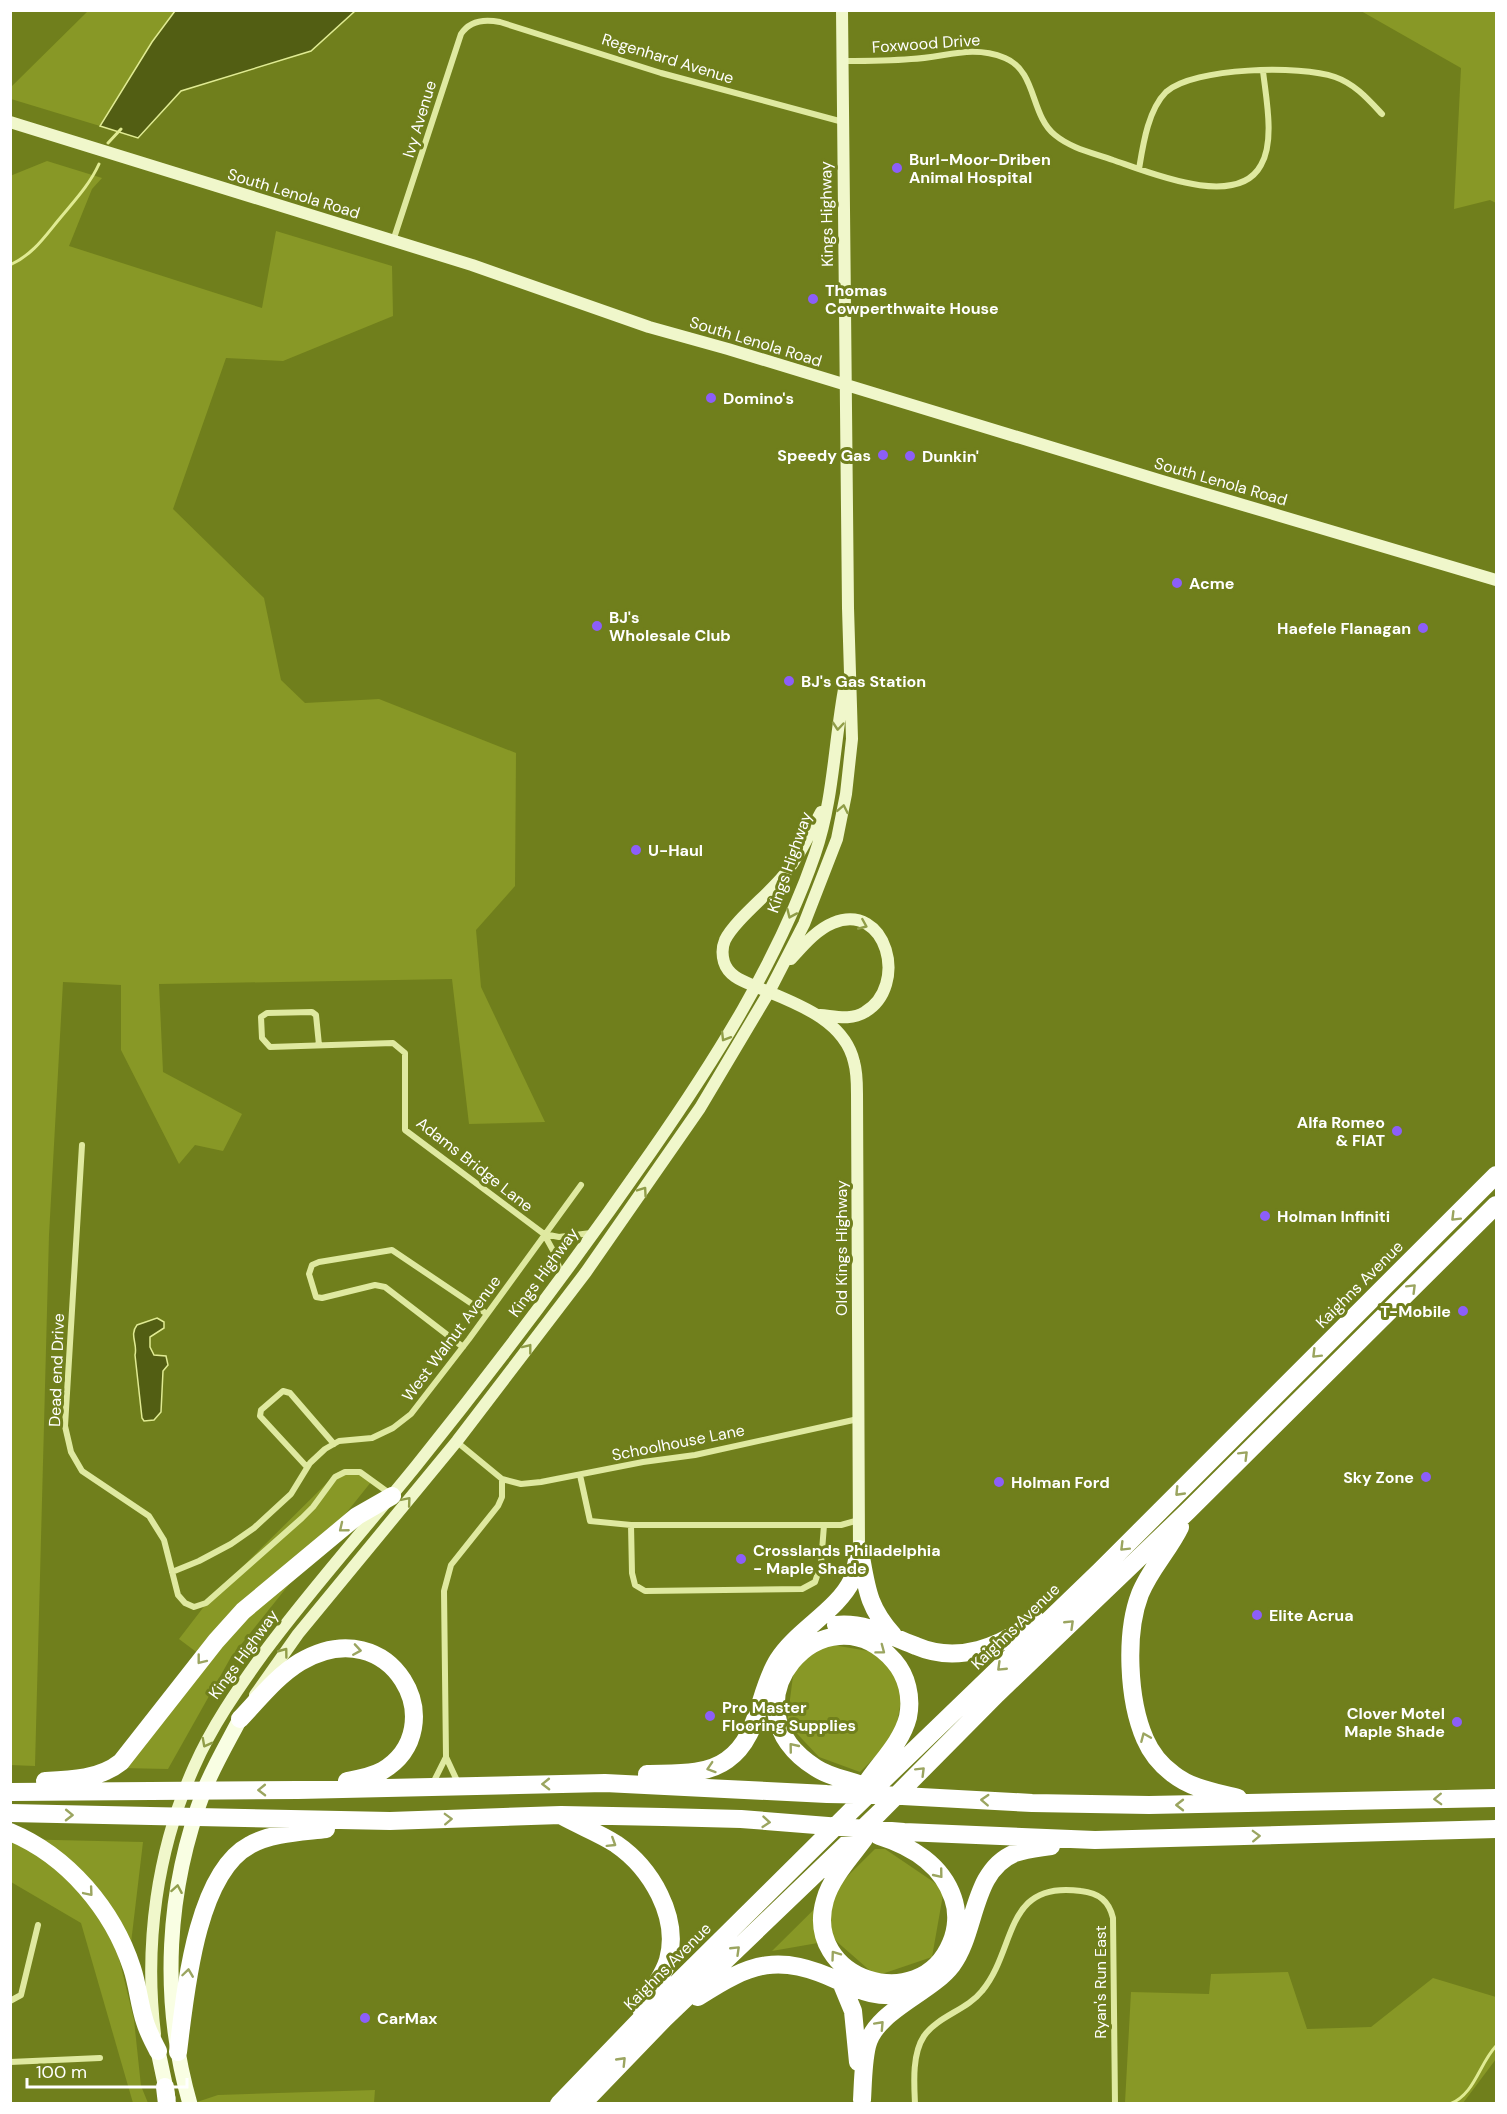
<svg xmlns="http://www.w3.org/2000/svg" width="1507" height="2114" font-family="'DM Sans',sans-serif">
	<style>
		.green { fill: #889826 }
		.water { fill: #525e13; stroke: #e0eb93; stroke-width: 1.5 }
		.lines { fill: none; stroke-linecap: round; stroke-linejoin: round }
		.stream { stroke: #e0eb93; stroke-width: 3 }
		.street { stroke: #dfe9a0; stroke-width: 6 }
		.secondary { stroke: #f0f7cb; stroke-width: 12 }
		.primary { stroke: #f9fee3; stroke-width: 15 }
		.highway { stroke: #fff; stroke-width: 18 }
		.oneway { stroke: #909d48 }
		.oneway2 { stroke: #9ba560 }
		.oneway3 { stroke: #929f4e }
		.poi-dot { fill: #8c5ef9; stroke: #707f1c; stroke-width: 2 }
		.labels { text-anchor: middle; stroke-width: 6; stroke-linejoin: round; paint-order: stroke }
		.street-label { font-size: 16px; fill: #fff; stroke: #707f1c }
		.poi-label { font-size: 16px; font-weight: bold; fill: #fff; stroke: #707f1c; text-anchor: start }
	</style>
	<rect width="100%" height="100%" fill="#707f1c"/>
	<path class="green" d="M 88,11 L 175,11 L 152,42 L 100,126 L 11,99 L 11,87 Z
		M 1361,11 L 1496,11 L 1496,203 L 1490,200 L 1454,209 L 1461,68 Z
		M 47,161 L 102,178 L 92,189 L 69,246 L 262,308 L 276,231 L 392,266 L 393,316 L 283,361 L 226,358 L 173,509 L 264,598 L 281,680 L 305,703 L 379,699 L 516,753 L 515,886 L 476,930 L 481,987 L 545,1122 L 469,1124 L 452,979 L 159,984 L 163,1072 L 242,1114 L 223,1151 L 195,1145 L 179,1164 L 121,1050 L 121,985 L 63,982 L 49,1235 L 35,1766 L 10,1765 L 10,176 Z
		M 361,1473 L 371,1482 L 231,1657 L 168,1769 L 121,1768 L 203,1657 L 179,1639 L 209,1600 L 335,1475 Z
		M 827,1644 L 880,1653 L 903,1689 L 895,1735 L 889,1743 L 860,1772 L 819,1757 L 787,1723 L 794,1668 Z
		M 11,1839 L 143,1842 L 131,1943 L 118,1954 L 134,2020 L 141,2086 L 148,2103 L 133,2103 L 81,1923 L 11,1882 Z
		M 875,1849 L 885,1849 L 944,1889 L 932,1957 L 876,1976 L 835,1940 L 772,1951 Z
		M 1288,1972 L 1307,2029 L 1371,2027 L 1433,1978 L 1496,1997 L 1496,2059 L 1463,2103 L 1125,2103 L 1131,1992 L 1209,1994 L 1211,1974 Z
		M 375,2090 L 374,2103 L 194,2103 L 218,2095 Z"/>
	<path class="water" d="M 175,11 L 175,10 L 355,11 L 311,51 L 181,91 L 138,138 L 100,126 L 152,42 Z
		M 157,1318 L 164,1322 L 164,1328 L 150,1337 L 150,1347 L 154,1355 L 166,1356 L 168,1365 L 163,1371 L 161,1412 L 154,1420 L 144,1421 L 142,1418 L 135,1355 C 138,1344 129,1335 137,1325 Z"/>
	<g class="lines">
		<path class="stream" d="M 108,143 L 121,129
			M 10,265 C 34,254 45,236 61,217 C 75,200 90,184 99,164
			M 1450,2104 C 1475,2094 1479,2064 1496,2046"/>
		<path class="street" d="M 843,61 C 866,61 888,61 911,59 C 945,58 970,44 1005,58 C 1037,71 1030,115 1055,135 C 1072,149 1094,153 1113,160 C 1148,172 1237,210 1261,165 C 1275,141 1266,98 1263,71
			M 1139,169 C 1143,145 1148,110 1166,92 C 1194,67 1301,65 1335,77 C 1355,84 1368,99 1382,114
			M 393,241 L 461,34 C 470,20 485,19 500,22 L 661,73 L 843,122
			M 319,1045 L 316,1015 L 312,1012 L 267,1013 L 261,1017 L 262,1038 L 270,1047 L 393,1043 L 405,1053 L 405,1130 L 544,1234 L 555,1254 L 562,1277
			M 82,1145 L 65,1426 L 71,1452 L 82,1471 L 149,1516 L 164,1540 L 178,1595 L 185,1603 L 194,1607 L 206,1603 L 302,1518 L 313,1507 L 335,1477 L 345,1472 L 360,1472 L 389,1493
			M 544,1234 L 559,1237 L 591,1233
			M 463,1347 L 385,1287 L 375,1285 L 322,1298 L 316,1297 L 309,1274 L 312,1265 L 319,1262 L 392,1250 L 487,1314
			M 457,1442 L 502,1479 L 502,1497 L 498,1506 L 451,1565 L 444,1591 L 446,1757 L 459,1785
			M 307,1467 L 260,1416 L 261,1410 L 283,1391 L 290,1393 L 334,1444
			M 580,1475 L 590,1521 L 631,1525 L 841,1525 L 859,1520
			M 502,1479 L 521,1484 L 541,1482 L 643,1462 L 695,1455 L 858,1419
			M 631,1525 L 632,1573 L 635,1585 L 645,1591 L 802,1589 L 815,1582 L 821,1564 L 824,1525
			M 172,1572 L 199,1561 L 231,1544 L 254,1528 L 291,1494 L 310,1463 L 325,1449 L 339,1441 L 372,1438 L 393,1428 L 411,1414 L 469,1339 L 581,1185
			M 433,1783 L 446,1757
			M 10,2001 L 21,1995 L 38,1925
			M 10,2062 L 100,2058
			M 915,2104 C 914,2083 912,2054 924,2036 C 938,2016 967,2010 982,1991 C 1017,1949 1003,1880 1081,1891 C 1099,1893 1109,1901 1113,1918 L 1115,2104"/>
		<path class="secondary" d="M 10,122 L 472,265 L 649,327 L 728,349 L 1162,481 L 1496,580
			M 821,812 C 809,834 800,856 784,875 C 769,894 735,920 725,940 C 722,947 722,955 724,962 C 728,975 740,980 752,985 C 789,1001 844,1017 854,1062 C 857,1072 857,1083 857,1094 L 859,1549
			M 791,959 C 803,946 816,930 833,923 C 887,901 909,986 865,1012 C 851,1021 834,1016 820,1015
			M 255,1695 L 298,1634 L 457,1441 L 586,1272 L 700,1108 L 769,992 L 804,924 L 837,839 L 846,794 L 852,739 L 848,608 L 842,10
			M 155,2034 C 144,1944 157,1850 194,1767 C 212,1726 237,1690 263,1654 C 311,1589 365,1529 416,1466 C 498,1364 576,1260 651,1152 C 715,1060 778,961 815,854 C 834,799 834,741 845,684"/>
		<path class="primary" d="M 158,2051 L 168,2098
			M 190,2104 C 160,1999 166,1889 205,1788 C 215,1764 228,1742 240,1719"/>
		<path class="highway" d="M 1180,1527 C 1169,1550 1150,1569 1140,1594 C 1125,1633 1128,1700 1145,1739 C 1151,1753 1161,1765 1173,1774 C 1192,1789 1215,1792 1238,1798
			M 861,1557 C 867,1591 869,1608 893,1635
			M 836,1625 C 865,1622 890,1636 916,1646 C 958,1664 1001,1647 1036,1620
			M 240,1719 C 259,1699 277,1676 300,1662 C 392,1608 455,1728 382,1771 C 371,1777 358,1779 347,1781
			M 647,1774 C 673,1773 705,1776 727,1760 C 760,1737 758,1691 778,1660 C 796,1631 838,1610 852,1580 C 856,1570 857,1559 859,1549
			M 45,1781 C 71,1780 100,1779 121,1762 L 216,1641 L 243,1611 L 357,1516 L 392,1496
			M 862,1790 C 876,1766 901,1745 908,1717 C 912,1697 907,1676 894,1661 C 826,1583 716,1705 816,1768 C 833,1779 853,1780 871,1789
			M 10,1792 L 298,1790 L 605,1783 L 827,1794 L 884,1795 L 1032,1803 L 1149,1805 L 1496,1798
			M 10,1813 L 390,1821 L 561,1815 L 663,1817 L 741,1819 L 904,1832 L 1095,1840 L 1496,1829
			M 562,1816 C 580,1826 599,1833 616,1844 C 651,1868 680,1917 668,1960 C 663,1976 652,1990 642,2004 L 641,2009
			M 10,1832 C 68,1856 113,1910 132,1968 C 138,1986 139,2004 145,2022 C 148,2032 153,2041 158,2051
			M 864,1839 C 850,1858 831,1878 825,1900 C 802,1979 920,2018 951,1943 C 957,1929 958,1912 953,1898 C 942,1865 911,1846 879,1836
			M 841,1982 L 853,2011 L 858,2062
			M 698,1997 C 752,1962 778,1953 839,1981 C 862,1992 879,1998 905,1994
			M 178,2052 C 185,1997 195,1874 250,1845 C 271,1833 302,1832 326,1829
			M 165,2087 L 167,2104
			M 862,2100 C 863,2083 863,2063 867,2046 C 875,2011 931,1993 952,1965 C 977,1932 971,1871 1015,1853 C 1027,1849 1039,1848 1051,1846
			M 559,2104 L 640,2020 L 850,1812 L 1101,1570 L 1496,1175
			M 582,2104 L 664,2019 L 879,1813 L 997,1694 L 1188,1511 L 1496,1205"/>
	</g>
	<defs><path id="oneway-chevron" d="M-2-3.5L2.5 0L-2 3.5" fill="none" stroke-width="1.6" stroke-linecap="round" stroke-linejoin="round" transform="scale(1.5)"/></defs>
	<g class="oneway">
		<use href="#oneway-chevron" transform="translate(838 726) rotate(95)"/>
		<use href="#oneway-chevron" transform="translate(843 809) rotate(-79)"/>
		<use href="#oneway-chevron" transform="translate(791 914) rotate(114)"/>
		<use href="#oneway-chevron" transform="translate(863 925) rotate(23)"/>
		<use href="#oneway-chevron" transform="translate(725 1037) rotate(121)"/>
		<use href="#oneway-chevron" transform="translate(643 1191) rotate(-55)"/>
		<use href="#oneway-chevron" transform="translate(528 1348) rotate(-52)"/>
		<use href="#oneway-chevron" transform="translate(407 1501) rotate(-50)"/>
		<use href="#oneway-chevron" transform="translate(284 1652) rotate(-53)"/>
		<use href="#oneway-chevron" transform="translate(206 1743) rotate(118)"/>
	</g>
	<g class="oneway2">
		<use href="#oneway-chevron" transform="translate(1455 1217) rotate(135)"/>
		<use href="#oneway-chevron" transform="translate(1412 1288) rotate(-45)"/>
		<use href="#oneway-chevron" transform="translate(1316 1354) rotate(135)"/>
		<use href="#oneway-chevron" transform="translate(1244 1455) rotate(-45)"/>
		<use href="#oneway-chevron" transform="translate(1179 1492) rotate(134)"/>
		<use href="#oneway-chevron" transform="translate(343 1528) rotate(141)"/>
		<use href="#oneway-chevron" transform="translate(1124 1547) rotate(135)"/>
		<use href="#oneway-chevron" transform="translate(1070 1624) rotate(-44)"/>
		<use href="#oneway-chevron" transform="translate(357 1650) rotate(9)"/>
		<use href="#oneway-chevron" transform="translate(881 1650) rotate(37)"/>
		<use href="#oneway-chevron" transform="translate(201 1660) rotate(128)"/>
		<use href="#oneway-chevron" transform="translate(1001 1667) rotate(136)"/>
		<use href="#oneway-chevron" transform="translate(1145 1737) rotate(-113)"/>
		<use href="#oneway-chevron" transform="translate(793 1747) rotate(-129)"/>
		<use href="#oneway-chevron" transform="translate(711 1768) rotate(162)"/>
		<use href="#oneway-chevron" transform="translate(921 1771) rotate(-45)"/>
		<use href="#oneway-chevron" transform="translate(546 1784) rotate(179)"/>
		<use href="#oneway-chevron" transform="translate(262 1790) rotate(179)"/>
		<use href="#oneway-chevron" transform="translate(1438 1799) rotate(178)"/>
		<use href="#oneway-chevron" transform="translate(985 1800) rotate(-177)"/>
		<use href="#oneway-chevron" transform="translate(1180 1805) rotate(180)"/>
		<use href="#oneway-chevron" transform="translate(69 1815) rotate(1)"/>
		<use href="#oneway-chevron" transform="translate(448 1819) rotate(-2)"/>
		<use href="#oneway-chevron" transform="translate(766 1822) rotate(5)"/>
		<use href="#oneway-chevron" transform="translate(1256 1836) rotate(-2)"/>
		<use href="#oneway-chevron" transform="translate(612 1843) rotate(32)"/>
		<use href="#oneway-chevron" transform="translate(939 1874) rotate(51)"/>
		<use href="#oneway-chevron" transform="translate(89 1892) rotate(50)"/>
		<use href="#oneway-chevron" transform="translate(736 1950) rotate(-44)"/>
		<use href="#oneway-chevron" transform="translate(835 1955) rotate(-126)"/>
		<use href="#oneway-chevron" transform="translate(188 1973) rotate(-82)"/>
		<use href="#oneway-chevron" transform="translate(880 2025) rotate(-47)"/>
		<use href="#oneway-chevron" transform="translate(622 2061) rotate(-46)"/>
	</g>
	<use class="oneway3" href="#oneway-chevron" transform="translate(177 1889) rotate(-80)"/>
	<g class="poi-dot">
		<circle cx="897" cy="168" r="6"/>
		<circle cx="813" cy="299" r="6"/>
		<circle cx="711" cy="398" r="6"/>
		<circle cx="883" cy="455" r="6"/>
		<circle cx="910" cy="456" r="6"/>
		<circle cx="1177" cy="583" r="6"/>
		<circle cx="597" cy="626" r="6"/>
		<circle cx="1423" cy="628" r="6"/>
		<circle cx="789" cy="681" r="6"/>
		<circle cx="636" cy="850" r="6"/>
		<circle cx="1397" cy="1131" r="6"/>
		<circle cx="1265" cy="1216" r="6"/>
		<circle cx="1463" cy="1311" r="6"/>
		<circle cx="1426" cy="1477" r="6"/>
		<circle cx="999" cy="1482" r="6"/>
		<circle cx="741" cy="1559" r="6"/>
		<circle cx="1257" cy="1615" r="6"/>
		<circle cx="710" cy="1716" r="6"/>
		<circle cx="1457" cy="1722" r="6"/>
		<circle cx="365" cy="2018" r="6"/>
	</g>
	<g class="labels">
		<g class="street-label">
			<text transform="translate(926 43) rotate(-4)" y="6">Foxwood Drive</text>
			<text transform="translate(668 58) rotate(17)" y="6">Regenhard Avenue</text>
			<text transform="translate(419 119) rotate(-73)" y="6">Ivy Avenue</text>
			<text transform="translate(294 193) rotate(17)" y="6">South Lenola Road</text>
			<text transform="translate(826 214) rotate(-91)" y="6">Kings Highway</text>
			<text transform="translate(756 341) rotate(17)" y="6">South Lenola Road</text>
			<text transform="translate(1221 481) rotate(16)" y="6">South Lenola Road</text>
			<text transform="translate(789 862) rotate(-71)" y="6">Kings Highway</text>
			<text transform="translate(475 1164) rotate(38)" y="6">Adams Bridge Lane</text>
			<text transform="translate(841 1248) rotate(-90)" y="6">Old Kings Highway</text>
			<text transform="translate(543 1272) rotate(-54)" y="6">Kings Highway</text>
			<text transform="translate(1359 1284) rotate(-45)" y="6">Kaighns Avenue</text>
			<text transform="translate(451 1338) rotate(-53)" y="6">West Walnut Avenue</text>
			<text transform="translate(56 1370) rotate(-88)" y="6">Dead end Drive</text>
			<text transform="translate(678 1442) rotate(-11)" y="6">Schoolhouse Lane</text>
			<text transform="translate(1015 1626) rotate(-44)" y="6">Kaighns Avenue</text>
			<text transform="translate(243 1654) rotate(-54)" y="6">Kings Highway</text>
			<text transform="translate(667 1966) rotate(-45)" y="6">Kaighns Avenue</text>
			<text transform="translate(1100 1982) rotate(-90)" y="6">Ryan's Run East</text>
		</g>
		<g class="poi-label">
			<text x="909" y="165">Burl-Moor-Driben<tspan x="909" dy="18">Animal Hospital</tspan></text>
			<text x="825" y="296">Thomas<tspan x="825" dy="18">Cowperthwaite House</tspan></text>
			<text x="723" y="404">Domino's</text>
			<text x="871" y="461" text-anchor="end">Speedy Gas</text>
			<text x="922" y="462">Dunkin'</text>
			<text x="1189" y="589">Acme</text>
			<text x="609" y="623">BJ's<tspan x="609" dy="18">Wholesale Club</tspan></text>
			<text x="1411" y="634" text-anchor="end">Haefele Flanagan</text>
			<text x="801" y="687">BJ's Gas Station</text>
			<text x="648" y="856">U-Haul</text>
			<text x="1385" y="1128" text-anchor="end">Alfa Romeo<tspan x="1385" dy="18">&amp; FIAT</tspan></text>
			<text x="1277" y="1222">Holman Infiniti</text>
			<text x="1451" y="1317" text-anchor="end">T-Mobile</text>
			<text x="1414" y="1483" text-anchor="end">Sky Zone</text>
			<text x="1011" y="1488">Holman Ford</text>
			<text x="753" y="1556">Crosslands Philadelphia<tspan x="753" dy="18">- Maple Shade</tspan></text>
			<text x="1269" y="1621">Elite Acrua</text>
			<text x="722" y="1713">Pro Master<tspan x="722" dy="18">Flooring Supplies</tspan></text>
			<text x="1445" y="1719" text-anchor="end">Clover Motel<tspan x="1445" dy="18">Maple Shade</tspan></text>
			<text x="377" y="2024">CarMax</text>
		</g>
	</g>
	<rect width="1507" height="2114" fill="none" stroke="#ffffff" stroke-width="24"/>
	<path d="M27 2078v9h160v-9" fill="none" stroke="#ffffff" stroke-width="3"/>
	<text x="36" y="2078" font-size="18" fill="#ffffff" stroke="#707f1c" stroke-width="4.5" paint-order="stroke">100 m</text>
</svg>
